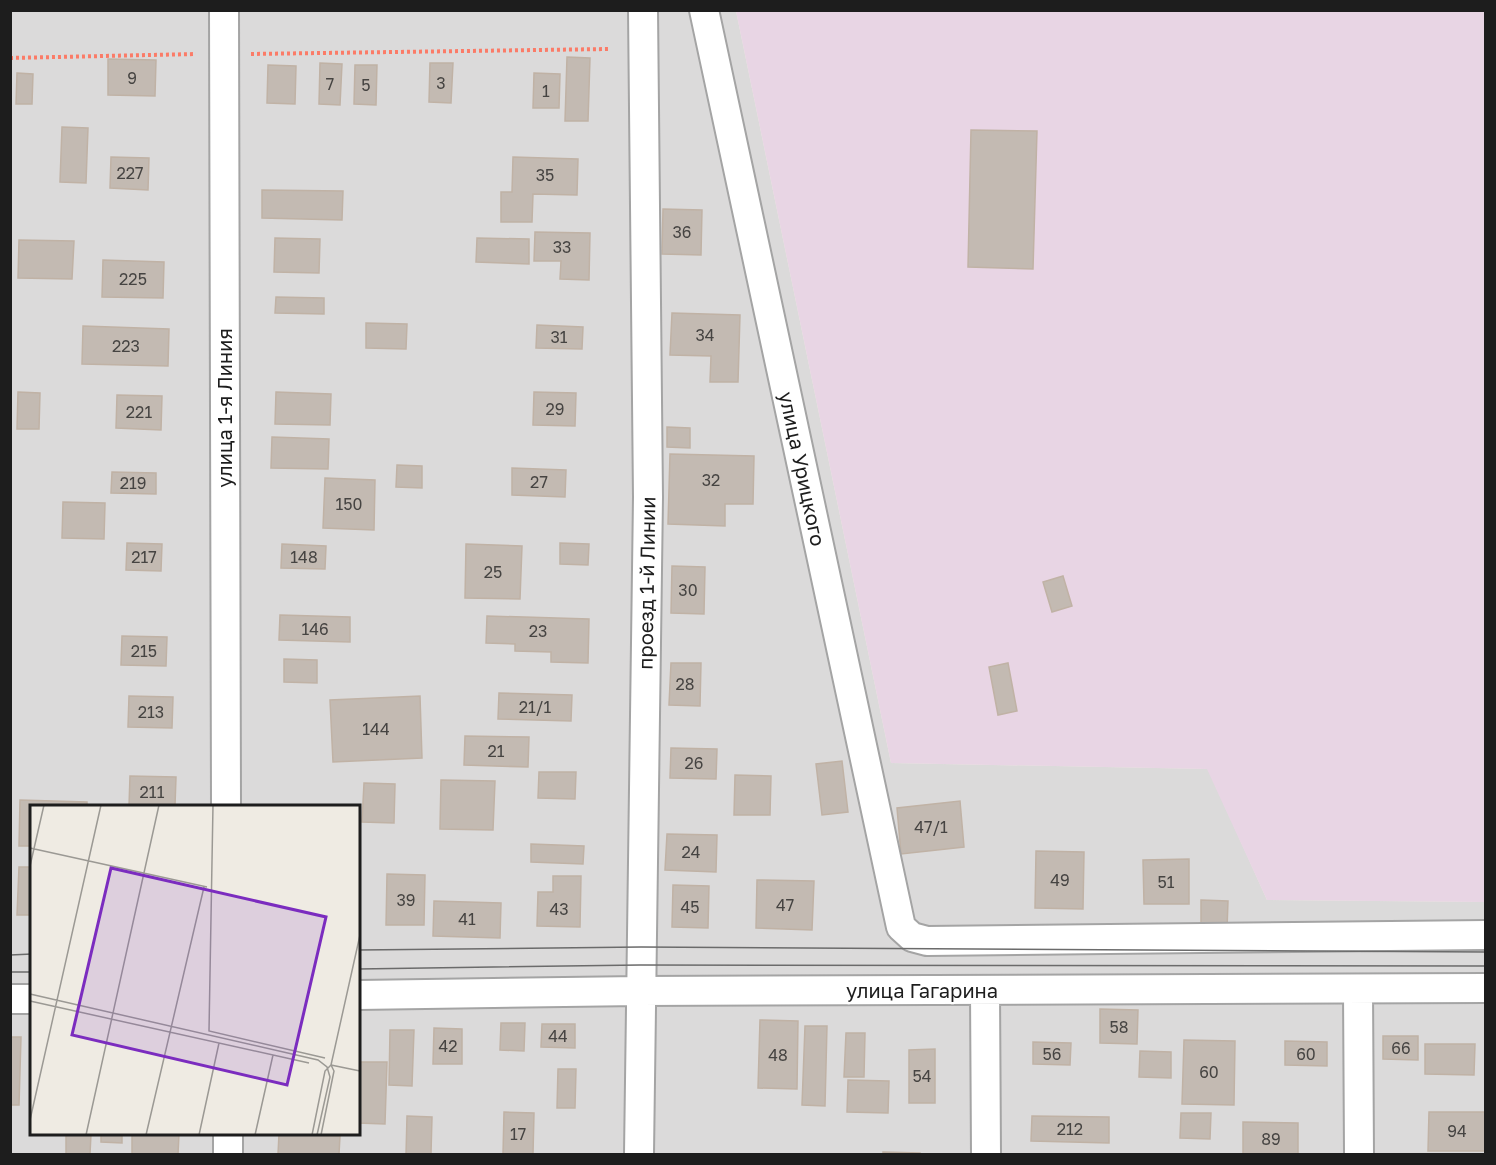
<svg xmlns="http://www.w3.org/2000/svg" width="1496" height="1165" font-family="'Golos Text',sans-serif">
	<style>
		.residential { fill: #dbdada; fill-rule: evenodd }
		.industrial { fill: #e8d5e4 }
		.building { fill: #c3bab2; stroke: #c0b2a5; stroke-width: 1.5 }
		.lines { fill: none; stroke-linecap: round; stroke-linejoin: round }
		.street-casing { stroke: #a4a4a4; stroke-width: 32 }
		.path { stroke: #fb7b67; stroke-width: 4; stroke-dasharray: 3 3; stroke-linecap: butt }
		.street { stroke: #fff; stroke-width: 28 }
		.tram { stroke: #6b6b6b; stroke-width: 1.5 }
		.labels { text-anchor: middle; stroke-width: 4.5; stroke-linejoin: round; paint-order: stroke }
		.number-label { font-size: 16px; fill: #464442 }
		.street-label { font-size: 20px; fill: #1d1d1d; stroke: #fff }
		.inset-road { fill: none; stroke: #9b9994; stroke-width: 1.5 }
		.view { fill: #7b2cbf; fill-opacity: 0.15; stroke: #7b2cbf; stroke-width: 3 }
		.inset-edge { fill: none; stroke: #1d1d1d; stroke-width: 3 }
	</style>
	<rect width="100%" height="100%" fill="#efebe3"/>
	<path class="residential" d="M 10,11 L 736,11 L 891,763 L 1208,769 L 1267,900 L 1485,902 L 1485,1154 L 11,1154 ZM 32,806 L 358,806 L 358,1134 L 32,1134 Z"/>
	<path class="industrial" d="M 736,11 L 1485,11 L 1485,902 L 1267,900 L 1207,769 L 891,763 Z"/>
	<path class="building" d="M 567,57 L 590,58 L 588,121 L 565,121 Z
		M 108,59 L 156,60 L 155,96 L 108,95 Z
		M 320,63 L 342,64 L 340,105 L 319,104 Z
		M 430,63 L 453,63 L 451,103 L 429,102 Z
		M 268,65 L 296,66 L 295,104 L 267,103 Z
		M 355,65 L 377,65 L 376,105 L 354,104 Z
		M 17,73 L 33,74 L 32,104 L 16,104 Z
		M 534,73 L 560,74 L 559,108 L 533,108 Z
		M 62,127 L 88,128 L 86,183 L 60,182 Z
		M 971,130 L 1037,131 L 1033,269 L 968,267 Z
		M 111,157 L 149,158 L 148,190 L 110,188 Z
		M 513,157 L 578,159 L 577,195 L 533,194 L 532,222 L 501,222 L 501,192 L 512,192 Z
		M 262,190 L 343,191 L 342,220 L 262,218 Z
		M 663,209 L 702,210 L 701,255 L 662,254 Z
		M 535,232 L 590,233 L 589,280 L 560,279 L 561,261 L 534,261 Z
		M 275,238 L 320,239 L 319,273 L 274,272 Z
		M 477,238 L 529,239 L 529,264 L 476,262 Z
		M 19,240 L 74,241 L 72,279 L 18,278 Z
		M 103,260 L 164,262 L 163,298 L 102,297 Z
		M 276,297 L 324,298 L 324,314 L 275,313 Z
		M 672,313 L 740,315 L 738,382 L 710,382 L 711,356 L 670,355 Z
		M 366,323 L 407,324 L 406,349 L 366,348 Z
		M 537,325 L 583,327 L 582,349 L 536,348 Z
		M 83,326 L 169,329 L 168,366 L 82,364 Z
		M 18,392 L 40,393 L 39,429 L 17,429 Z
		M 276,392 L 331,394 L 330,425 L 275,424 Z
		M 534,392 L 576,393 L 575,426 L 533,425 Z
		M 117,395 L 162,396 L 161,430 L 116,428 Z
		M 667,427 L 690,428 L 690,448 L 667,447 Z
		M 272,437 L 329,439 L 328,469 L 271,468 Z
		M 670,454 L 754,456 L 753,504 L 725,504 L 725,526 L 668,524 Z
		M 397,465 L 422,466 L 422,488 L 396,487 Z
		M 512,468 L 566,470 L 565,497 L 512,495 Z
		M 112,472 L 156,473 L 156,494 L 111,493 Z
		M 325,478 L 375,480 L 374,530 L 323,528 Z
		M 63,502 L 105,503 L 104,539 L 62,538 Z
		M 127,543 L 162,544 L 161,571 L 126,570 Z
		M 560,543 L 589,544 L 588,565 L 560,564 Z
		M 282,544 L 326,546 L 325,569 L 281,568 Z
		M 466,544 L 522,546 L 520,599 L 465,598 Z
		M 672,566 L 705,567 L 704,614 L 671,613 Z
		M 1063,576 L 1072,606 L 1052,612 L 1043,582 Z
		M 280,615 L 350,617 L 350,642 L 279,640 Z
		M 487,616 L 589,619 L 588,663 L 551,662 L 551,652 L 515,651 L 515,644 L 486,643 Z
		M 122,636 L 167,637 L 166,666 L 121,665 Z
		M 284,659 L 317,660 L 317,683 L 284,682 Z
		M 671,663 L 701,663 L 700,706 L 669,705 Z
		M 1008,663 L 1017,711 L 998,715 L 989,667 Z
		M 499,693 L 572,695 L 571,721 L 498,719 Z
		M 129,696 L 173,697 L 172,728 L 128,727 Z
		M 420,696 L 422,758 L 333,762 L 330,700 Z
		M 465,736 L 529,737 L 528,767 L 464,765 Z
		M 671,748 L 717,749 L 716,779 L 670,778 Z
		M 842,761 L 848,812 L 822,815 L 816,764 Z
		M 539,772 L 576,772 L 575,799 L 538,798 Z
		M 735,775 L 771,776 L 770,815 L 734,815 Z
		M 130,776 L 176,777 L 175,806 L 129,806 Z
		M 441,780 L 495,781 L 493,830 L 440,829 Z
		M 364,783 L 395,784 L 394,823 L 362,822 Z
		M 20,800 L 87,802 L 87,806 L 32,806 L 32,846 L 19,846 Z
		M 960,801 L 964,847 L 901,854 L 897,808 Z
		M 667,834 L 717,835 L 716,872 L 665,870 Z
		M 531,844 L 584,846 L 583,864 L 531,862 Z
		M 1036,851 L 1084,852 L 1083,909 L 1035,908 Z
		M 1189,859 L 1189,904 L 1144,904 L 1143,860 Z
		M 19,867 L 32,867 L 32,915 L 17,915 Z
		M 387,874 L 425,875 L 424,925 L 386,925 Z
		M 553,876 L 581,876 L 580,927 L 537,926 L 538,892 L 553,892 Z
		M 757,880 L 814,881 L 812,930 L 756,928 Z
		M 673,885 L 709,886 L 708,928 L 672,927 Z
		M 1201,900 L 1228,901 L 1227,929 L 1201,929 Z
		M 434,901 L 501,903 L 500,938 L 433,936 Z
		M 1100,1009 L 1138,1010 L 1137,1044 L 1100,1043 Z
		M 760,1020 L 798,1021 L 797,1089 L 758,1088 Z
		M 501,1023 L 525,1023 L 524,1051 L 500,1050 Z
		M 542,1024 L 575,1024 L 575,1048 L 541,1047 Z
		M 31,1025 L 32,1025 L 32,1059 L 30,1059 Z
		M 805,1026 L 827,1026 L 825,1106 L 802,1105 Z
		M 434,1028 L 462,1029 L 462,1064 L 433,1064 Z
		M 390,1030 L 414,1030 L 412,1086 L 389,1085 Z
		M 846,1033 L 865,1033 L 864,1077 L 844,1077 Z
		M 1383,1036 L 1418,1036 L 1418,1060 L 1383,1059 Z
		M 10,1037 L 21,1037 L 19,1105 L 10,1105 Z
		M 1184,1040 L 1235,1041 L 1234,1105 L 1182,1104 Z
		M 1285,1041 L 1327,1042 L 1327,1066 L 1285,1065 Z
		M 1033,1042 L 1071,1043 L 1070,1065 L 1033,1064 Z
		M 1425,1044 L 1475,1044 L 1474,1075 L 1425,1074 Z
		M 935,1049 L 935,1103 L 909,1103 L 909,1050 Z
		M 1140,1051 L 1171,1052 L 1171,1078 L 1139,1077 Z
		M 358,1062 L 387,1062 L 385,1124 L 358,1123 Z
		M 558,1069 L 576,1069 L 575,1108 L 557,1108 Z
		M 848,1080 L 889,1081 L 888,1113 L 847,1112 Z
		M 504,1112 L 534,1113 L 533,1154 L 503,1154 Z
		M 1429,1112 L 1486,1112 L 1486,1151 L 1428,1151 Z
		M 1181,1113 L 1211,1113 L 1210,1139 L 1180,1138 Z
		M 407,1116 L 432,1117 L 431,1154 L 406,1154 Z
		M 1032,1116 L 1109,1117 L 1109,1143 L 1031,1141 Z
		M 1243,1122 L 1298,1123 L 1298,1154 L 1243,1154 Z
		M 66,1134 L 91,1134 L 90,1154 L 66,1154 Z
		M 101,1134 L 122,1134 L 122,1143 L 101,1142 Z
		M 132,1134 L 179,1134 L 178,1154 L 132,1154 Z
		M 279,1134 L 340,1136 L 339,1154 L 278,1154 Z
		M 883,1152 L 920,1153 L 920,1154 L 883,1154 Z"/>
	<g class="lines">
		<g class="street-casing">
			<path id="street" d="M 224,10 L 226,806
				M 704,10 L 901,927 L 912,937 L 927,941 L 1486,935
				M 1358,990 L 1359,1154
				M 985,992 L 986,1154
				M 358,995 L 639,991 L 1486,988
				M 10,999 L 32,999
				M 228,1134 L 228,1154
				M 639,1154 L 648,497 L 643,10"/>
		</g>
		<path class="path" d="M 251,54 L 610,49
			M 10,58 L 196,54"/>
		<use href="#street" class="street"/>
		<path class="tram" d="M 358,950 L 641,947 L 1486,952
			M 10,955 L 32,954
			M 358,969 L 640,965 L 1486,966
			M 10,972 L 32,972"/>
	</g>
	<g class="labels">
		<g class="number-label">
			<text x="132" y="84">9</text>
			<text x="441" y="89">3</text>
			<text x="330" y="90">7</text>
			<text x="366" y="91">5</text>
			<text x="546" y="97">1</text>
			<text x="130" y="179">227</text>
			<text x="545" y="181">35</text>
			<text x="682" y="238">36</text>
			<text x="562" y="253">33</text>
			<text x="133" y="285">225</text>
			<text x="705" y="341">34</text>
			<text x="559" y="343">31</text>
			<text x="126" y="352">223</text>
			<text x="555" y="415">29</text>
			<text x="139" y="418">221</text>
			<text x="711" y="486">32</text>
			<text x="539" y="488">27</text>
			<text x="133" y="489">219</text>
			<text x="349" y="510">150</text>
			<text x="144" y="563">217</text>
			<text x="304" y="563">148</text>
			<text x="493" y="578">25</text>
			<text x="688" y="596">30</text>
			<text x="315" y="635">146</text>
			<text x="538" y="637">23</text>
			<text x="144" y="657">215</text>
			<text x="685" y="690">28</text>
			<text x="535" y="713">21/1</text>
			<text x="151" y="718">213</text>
			<text x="376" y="735">144</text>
			<text x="496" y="757">21</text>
			<text x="694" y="769">26</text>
			<text x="152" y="798">211</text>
			<text x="931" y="833">47/1</text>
			<text x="691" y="858">24</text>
			<text x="1060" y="886">49</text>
			<text x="1166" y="888">51</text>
			<text x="406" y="906">39</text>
			<text x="785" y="911">47</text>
			<text x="690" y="913">45</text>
			<text x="559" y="915">43</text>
			<text x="467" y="925">41</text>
			<text x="1119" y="1033">58</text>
			<text x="558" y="1042">44</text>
			<text x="448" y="1052">42</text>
			<text x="1401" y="1054">66</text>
			<text x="1052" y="1060">56</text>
			<text x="1306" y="1060">60</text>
			<text x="778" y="1061">48</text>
			<text x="1209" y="1078">60</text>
			<text x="922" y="1082">54</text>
			<text x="1070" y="1135">212</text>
			<text x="1457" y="1137">94</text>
			<text x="518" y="1140">17</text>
			<text x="1271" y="1145">89</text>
		</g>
		<g class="street-label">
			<text transform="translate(225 408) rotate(-90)" y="7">улица 1-я Линия</text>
			<text transform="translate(802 469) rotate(78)" y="7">улица Урицкого</text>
			<text transform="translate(647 583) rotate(-89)" y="7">проезд 1-й Линии</text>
			<text x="922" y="998">улица Гагарина</text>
		</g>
	</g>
	<g transform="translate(30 805)">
		<rect width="330" height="330" fill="#efebe3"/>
		<path class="inset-road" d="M 183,0 L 179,226 L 295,253M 0,43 L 177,82M 0,61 L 14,0M 0,189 L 288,255 L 297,262 L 300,272 L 287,330M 0,196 L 279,258M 301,260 L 330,266M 0,315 L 71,0M 56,330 L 129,0M 116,330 L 174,82M 169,330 L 189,238M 225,330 L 243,250M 282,330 L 295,266 L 301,260M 291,330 L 304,266 L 301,260 L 330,130"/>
		<path class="view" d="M 81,63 L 296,112 L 257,280 L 42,230 Z"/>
		<rect width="330" height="330" class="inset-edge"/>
	</g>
	<rect width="1496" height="1165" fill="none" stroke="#1d1d1d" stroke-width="24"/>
</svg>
